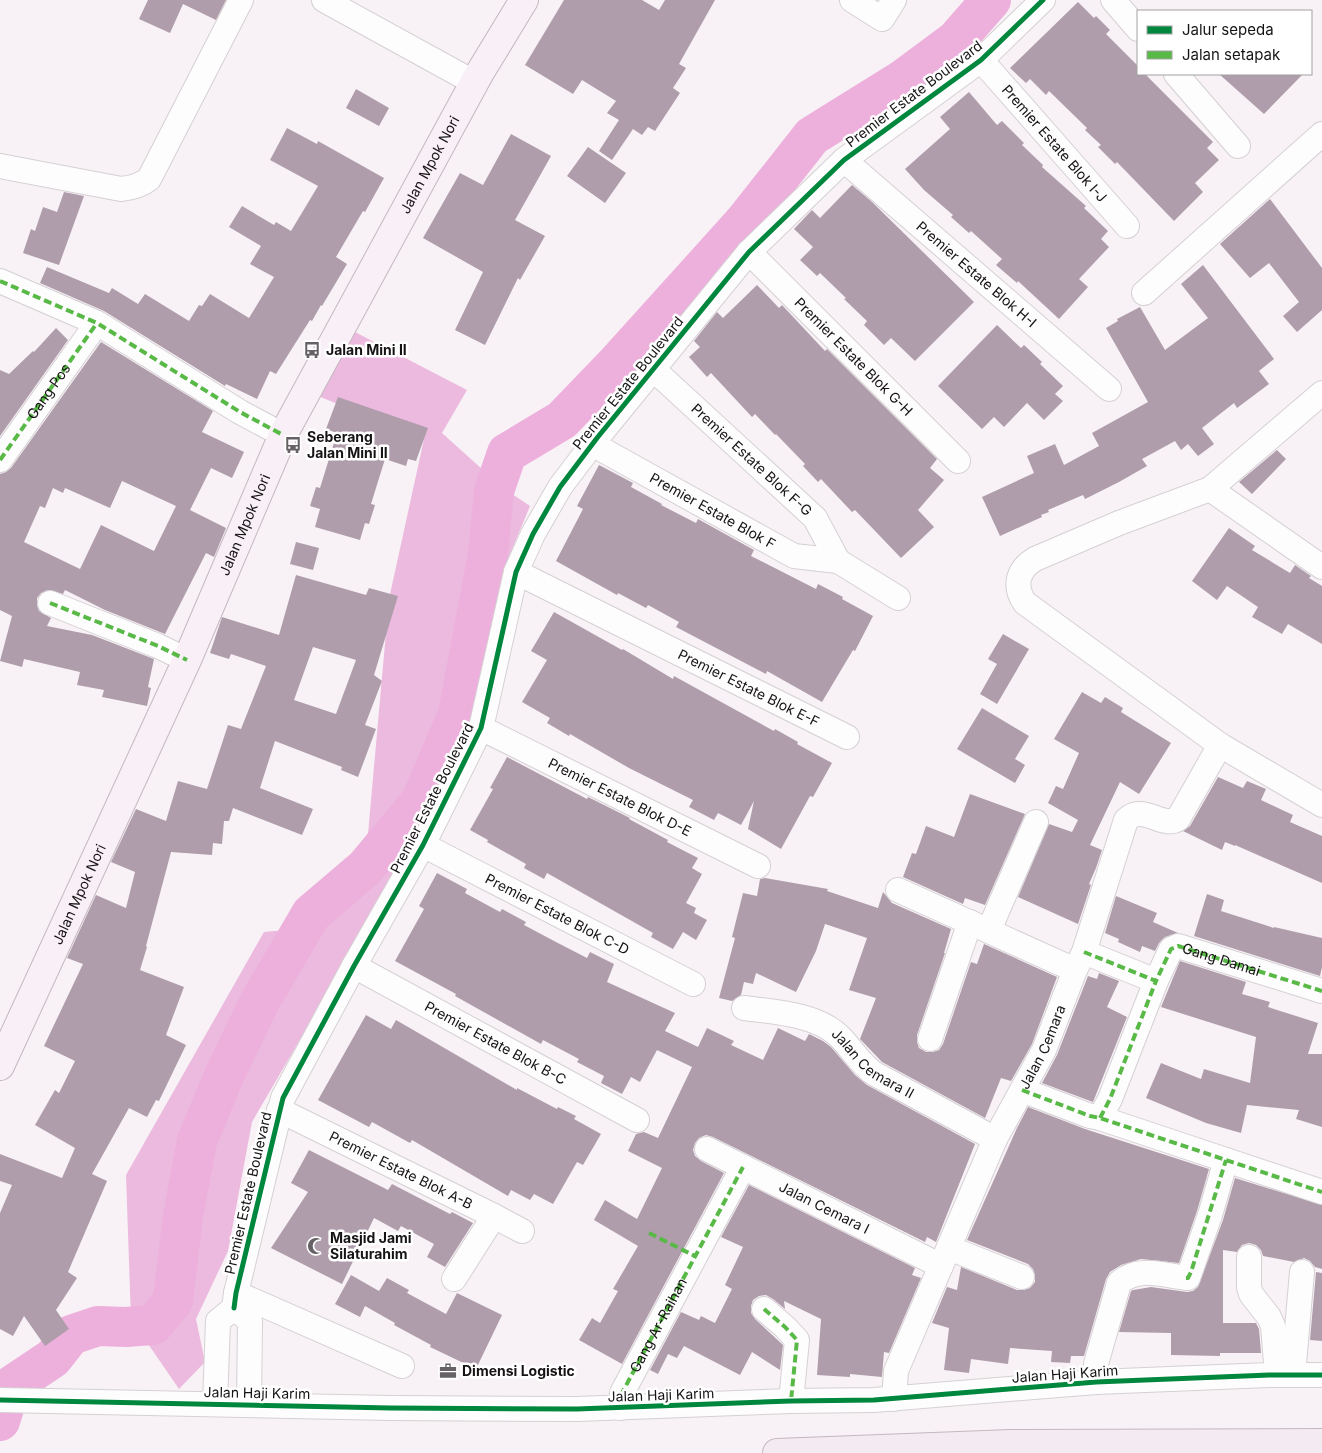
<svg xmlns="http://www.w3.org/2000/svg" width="1322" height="1453" font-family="Inter,sans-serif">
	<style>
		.forest { fill: #ebbade }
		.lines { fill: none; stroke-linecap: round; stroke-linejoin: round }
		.river { stroke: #edb0dc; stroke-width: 40 }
		.building { fill: #af9dab; fill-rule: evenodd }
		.minor-casing { stroke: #d5d0d3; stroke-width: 26 }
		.major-casing { stroke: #c4b7c0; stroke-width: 30 }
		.highway-casing { stroke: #c4b7c0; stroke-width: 30 }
		.minor { stroke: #fefdfe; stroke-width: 24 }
		.major { stroke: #f8f0f6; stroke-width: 28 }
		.highway { stroke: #f4eaf1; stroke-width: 28 }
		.quiet { stroke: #58b947; stroke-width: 4; stroke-dasharray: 8 4; stroke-linecap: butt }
		.cycleway-casing { stroke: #fff; stroke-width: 8 }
		.cycleway { stroke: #00873e; stroke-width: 5 }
		.labels { text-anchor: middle; stroke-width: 5; stroke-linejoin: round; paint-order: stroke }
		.street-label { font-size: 14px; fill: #161315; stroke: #fff }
		.poi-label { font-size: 14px; font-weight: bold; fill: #161315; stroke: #fff; text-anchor: start }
	</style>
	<rect width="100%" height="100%" fill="#f8f2f6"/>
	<path class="forest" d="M 355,332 L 467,390 L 442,433 L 503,488 L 530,506 L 501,576 L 484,698 L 464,758 L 252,1122 L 228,1251 L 196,1319 L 205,1362 L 179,1389 L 131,1319 L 126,1175 L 264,932 L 295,929 L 368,834 L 389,599 L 424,439 L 318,396 Z"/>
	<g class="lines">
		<path class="river" d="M 0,1421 L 11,1386 L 53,1358 L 71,1335 L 98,1326 L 126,1327 L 153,1325 L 173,1301 L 183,1216 L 197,1141 L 224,1076 L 259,1003 L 311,914 L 365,868 L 421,801 L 458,714 L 488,554 L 494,491 L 507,453 L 562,420 L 616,364 L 745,221 L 812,136 L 902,80 L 956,40 L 991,0"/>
	</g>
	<path class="building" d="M 148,0 L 226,0 L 216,20 L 183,4 L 170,33 L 139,19 Z
		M 564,0 L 642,0 L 659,10 L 665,0 L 715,0 L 679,64 L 686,68 L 673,88 L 680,93 L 655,131 L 648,127 L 642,135 L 633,129 L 612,160 L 599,151 L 619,120 L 607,113 L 616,101 L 582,80 L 573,94 L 525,65 Z
		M 1078,2 L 1094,18 L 1096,16 L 1110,30 L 1106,34 L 1138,66 L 1138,74 L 1145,74 L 1213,142 L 1207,148 L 1219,160 L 1195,183 L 1203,192 L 1174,221 L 1117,162 L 1115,164 L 1098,147 L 1101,145 L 1085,130 L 1087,128 L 1049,91 L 1046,95 L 1030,79 L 1026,83 L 1010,68 Z
		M 1219,74 L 1303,74 L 1264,114 Z
		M 356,89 L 389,108 L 379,126 L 346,108 Z
		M 969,92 L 997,125 L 1002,121 L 1024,143 L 1022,145 L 1043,165 L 1042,167 L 1086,206 L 1084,208 L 1108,231 L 1101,239 L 1109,247 L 1079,279 L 1088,287 L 1059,319 L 1018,281 L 1017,283 L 996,265 L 1002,259 L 971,231 L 969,233 L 951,217 L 953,215 L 924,190 L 905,169 L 950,129 L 940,117 Z
		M 287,128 L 317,144 L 318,141 L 384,178 L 365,212 L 363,211 L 336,257 L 347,264 L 322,306 L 321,305 L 312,321 L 310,320 L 276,374 L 270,371 L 257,399 L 226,384 L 225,386 L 104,311 L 40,283 L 47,267 L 109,293 L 112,288 L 138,304 L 145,294 L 189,321 L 199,305 L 202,306 L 210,294 L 249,318 L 274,277 L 250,264 L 261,246 L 229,227 L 242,206 L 274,225 L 276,222 L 291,231 L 318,186 L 270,160 Z
		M 511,134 L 551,156 L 515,220 L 545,236 L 520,280 L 518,278 L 485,345 L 455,330 L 483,272 L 423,238 L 460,173 L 483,185 Z
		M 588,147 L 626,173 L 605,203 L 567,176 Z
		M 852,185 L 871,201 L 974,302 L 915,361 L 891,338 L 884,345 L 864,325 L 867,321 L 844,299 L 846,298 L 820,273 L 817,276 L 800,260 L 813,247 L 794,229 L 812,210 L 820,218 Z
		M 64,192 L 84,196 L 59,265 L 23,253 L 31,229 L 35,231 L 43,207 L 57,212 Z
		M 1270,199 L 1322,268 L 1322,310 L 1297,332 L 1283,316 L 1299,302 L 1269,263 L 1250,278 L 1220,244 Z
		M 1203,265 L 1274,359 L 1259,371 L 1269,384 L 1237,408 L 1234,403 L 1202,428 L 1214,444 L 1198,456 L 1188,444 L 1181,450 L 1175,441 L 1142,459 L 1147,466 L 1119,482 L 1085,499 L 1083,495 L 1048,510 L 1049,512 L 1041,515 L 1042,517 L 1000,536 L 982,497 L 1034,473 L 1027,456 L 1055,444 L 1064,465 L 1099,446 L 1092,433 L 1148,402 L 1106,328 L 1118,321 L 1117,319 L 1140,307 L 1165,350 L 1208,318 L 1181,284 Z
		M 757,285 L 779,308 L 782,305 L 825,351 L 827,349 L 937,459 L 930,468 L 944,480 L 918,510 L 934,527 L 901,558 L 855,510 L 852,512 L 821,479 L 818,482 L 803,466 L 805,464 L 776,434 L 775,435 L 755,414 L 752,417 L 711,373 L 707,377 L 689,357 L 700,347 L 694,341 L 717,312 L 723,318 Z
		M 997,325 L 1021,348 L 1024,345 L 1042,362 L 1040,364 L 1063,386 L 1055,394 L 1063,401 L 1044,420 L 1027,403 L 1004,427 L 994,417 L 982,429 L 938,386 Z
		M 56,328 L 68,340 L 0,436 L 0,370 L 9,374 L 33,351 L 34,352 Z
		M 101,342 L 213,411 L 202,432 L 244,452 L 232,478 L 211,468 L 190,510 L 226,528 L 214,557 L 206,553 L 165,634 L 105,610 L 65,590 L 63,594 L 48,590 L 41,593 L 37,598 L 37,605 L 39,611 L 51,618 L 47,626 L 92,635 L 154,659 L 148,687 L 151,688 L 147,706 L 102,697 L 104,690 L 77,685 L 80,672 L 24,659 L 22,667 L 0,661 L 12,616 L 0,610 L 0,474 L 6,472 L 11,468 ZM 122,481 L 176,506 L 154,551 L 101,525 L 80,569 L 24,542 L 40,506 L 45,508 L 53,488 L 63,493 L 65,488 L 110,508 Z
		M 338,397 L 428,428 L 416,461 L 408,459 L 406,466 L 385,459 L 371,504 L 375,505 L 369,524 L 365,523 L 360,540 L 315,527 L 320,509 L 310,506 L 316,487 L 320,488 L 337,433 L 326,429 Z
		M 1277,450 L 1286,459 L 1252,494 L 1239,482 Z
		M 599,465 L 633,483 L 631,487 L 662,504 L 661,505 L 696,523 L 698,519 L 754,550 L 751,556 L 816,589 L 818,584 L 843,597 L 842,599 L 873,616 L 855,651 L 853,650 L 822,702 L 767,671 L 766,674 L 676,627 L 679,622 L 648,605 L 646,608 L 618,593 L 617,595 L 556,561 L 583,509 L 577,506 Z
		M 1229,528 L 1255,546 L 1252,550 L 1290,573 L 1295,565 L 1311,576 L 1309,578 L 1322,586 L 1322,644 L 1288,624 L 1282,634 L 1252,617 L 1258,607 L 1227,586 L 1217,600 L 1192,581 Z
		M 296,542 L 319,548 L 313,570 L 290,564 Z
		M 296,575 L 366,595 L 369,588 L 398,596 L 374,675 L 382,681 L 365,725 L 376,729 L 358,777 L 341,770 L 342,767 L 275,741 L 260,788 L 313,809 L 302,835 L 233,808 L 229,821 L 224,821 L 222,844 L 213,843 L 212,855 L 171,852 L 146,946 L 147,947 L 140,970 L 184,987 L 166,1035 L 186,1045 L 159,1101 L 156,1100 L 147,1117 L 129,1108 L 92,1174 L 107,1181 L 68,1272 L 77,1278 L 56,1310 L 69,1329 L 45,1346 L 24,1316 L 13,1336 L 0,1329 L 0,1213 L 12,1185 L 0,1181 L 0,1154 L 62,1178 L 75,1148 L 35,1125 L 55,1090 L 59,1093 L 75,1061 L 44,1046 L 83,964 L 67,958 L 96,895 L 126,908 L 135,872 L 111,862 L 136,809 L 166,821 L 178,781 L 207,789 L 228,725 L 241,729 L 266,666 L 231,654 L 229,659 L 210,653 L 222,617 L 279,635 ZM 313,647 L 356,660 L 336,714 L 294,700 Z
		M 554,612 L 622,650 L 623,649 L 673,679 L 674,676 L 774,731 L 775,729 L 798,742 L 797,744 L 832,763 L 813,797 L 810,796 L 781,849 L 748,829 L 754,801 L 741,825 L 718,813 L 714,820 L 689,807 L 693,800 L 629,768 L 570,734 L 569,736 L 547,723 L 550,718 L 522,702 L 547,660 L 531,651 Z
		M 1003,634 L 1029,649 L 997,704 L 980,694 L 997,664 L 988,659 Z
		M 1082,692 L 1101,703 L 1105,697 L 1123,708 L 1121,712 L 1171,743 L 1139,794 L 1120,782 L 1090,845 L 1102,850 L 1096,868 L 1089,884 L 1091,885 L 1078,924 L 1018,897 L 1049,824 L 1072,832 L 1078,820 L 1048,803 L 1056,786 L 1063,789 L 1079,753 L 1054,739 Z
		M 982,708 L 1029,736 L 1015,759 L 1025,765 L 1015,783 L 957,749 Z
		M 507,757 L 587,799 L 588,797 L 630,818 L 629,819 L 668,840 L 667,842 L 698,858 L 692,868 L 702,874 L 686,903 L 696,908 L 694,913 L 707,920 L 696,940 L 683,932 L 673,949 L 651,937 L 653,933 L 547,873 L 544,879 L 524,868 L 526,864 L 487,842 L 488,840 L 470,830 L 493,789 L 490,788 Z
		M 1218,777 L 1243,788 L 1247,781 L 1266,789 L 1261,800 L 1293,815 L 1290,822 L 1322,836 L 1322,883 L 1235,845 L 1235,846 L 1225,842 L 1222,850 L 1183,831 L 1190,826 Z
		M 970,794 L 1025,814 L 985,905 L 965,898 L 963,904 L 903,877 L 912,853 L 916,854 L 926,826 L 954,837 Z
		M 437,873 L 467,889 L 465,893 L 500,912 L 502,909 L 526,922 L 524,925 L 556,942 L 587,958 L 590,952 L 614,964 L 607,982 L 675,1013 L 665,1031 L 698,1047 L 707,1028 L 734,1041 L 731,1045 L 763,1060 L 778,1028 L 805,1041 L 809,1034 L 823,1041 L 831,1047 L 855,1075 L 867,1085 L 975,1144 L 936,1242 L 927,1237 L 925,1242 L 713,1137 L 706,1135 L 699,1138 L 695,1143 L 693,1150 L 695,1156 L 701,1161 L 724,1173 L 622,1364 L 579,1340 L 592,1318 L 600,1323 L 618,1291 L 613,1289 L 638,1246 L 594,1220 L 605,1200 L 637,1219 L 662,1168 L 628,1151 L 636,1134 L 644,1132 L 658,1138 L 692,1067 L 657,1050 L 640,1082 L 631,1077 L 622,1094 L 601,1083 L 604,1076 L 577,1062 L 579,1059 L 543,1040 L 541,1044 L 455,996 L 456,994 L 395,961 L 424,909 L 419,906 Z
		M 765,878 L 828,889 L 827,891 L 878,908 L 883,892 L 892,903 L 951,929 L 944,953 L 945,953 L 917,1035 L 917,1042 L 919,1048 L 926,1052 L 933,1052 L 939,1050 L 943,1044 L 971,962 L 977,964 L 984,944 L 1057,977 L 1032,1044 L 1011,1081 L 1001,1078 L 985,1118 L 882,1062 L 860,1039 L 876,998 L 849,990 L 867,938 L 825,924 L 816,951 L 796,992 L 756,973 L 753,984 L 744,982 L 741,995 L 732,1001 L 719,998 L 735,938 L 732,937 L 743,893 L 757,896 L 760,879 Z
		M 1207,894 L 1224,900 L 1221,911 L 1274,928 L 1274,927 L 1322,938 L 1322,967 L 1320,976 L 1194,936 Z
		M 1116,896 L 1157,913 L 1153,922 L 1178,933 L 1165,937 L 1159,943 L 1155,951 L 1142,946 L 1140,952 L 1118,942 L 1119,939 L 1105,933 Z
		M 1180,961 L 1246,982 L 1242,994 L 1270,1002 L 1268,1007 L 1318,1023 L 1308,1054 L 1322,1054 L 1322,1127 L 1296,1119 L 1299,1110 L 1247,1105 L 1241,1133 L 1206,1123 L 1146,1098 L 1161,1063 L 1201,1079 L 1204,1069 L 1250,1083 L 1256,1037 L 1161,1007 Z
		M 1099,973 L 1119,981 L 1107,1007 L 1127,1017 L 1093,1102 L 1042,1083 L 1057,1055 L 1088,976 L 1097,979 Z
		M 366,1015 L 391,1029 L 396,1020 L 517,1090 L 517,1088 L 557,1109 L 558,1107 L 576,1116 L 574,1119 L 601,1134 L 583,1165 L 577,1162 L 553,1204 L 534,1194 L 530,1200 L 511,1190 L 508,1196 L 412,1140 L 410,1143 L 372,1122 L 369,1127 L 318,1100 Z
		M 1028,1107 L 1085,1129 L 1209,1169 L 1197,1211 L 1179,1263 L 1141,1259 L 1121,1265 L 1110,1272 L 1106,1279 L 1084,1356 L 1071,1356 L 1070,1363 L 1051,1362 L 1052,1351 L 1010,1348 L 1008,1364 L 971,1359 L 969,1373 L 944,1370 L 949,1328 L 932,1323 L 947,1287 L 957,1290 L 961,1267 L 1017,1290 L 1024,1290 L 1030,1288 L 1035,1282 L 1035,1275 L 1033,1269 L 1028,1264 L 967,1240 L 1017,1128 Z
		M 309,1150 L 388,1190 L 392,1184 L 450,1214 L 452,1212 L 473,1223 L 445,1267 L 427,1257 L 434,1244 L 401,1226 L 398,1231 L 374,1218 L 342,1284 L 271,1248 L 308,1192 L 291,1183 Z
		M 1235,1178 L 1322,1205 L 1322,1269 L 1315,1267 L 1310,1261 L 1304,1258 L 1294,1262 L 1263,1256 L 1261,1250 L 1256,1245 L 1249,1243 L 1242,1245 L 1237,1252 L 1223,1250 L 1223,1323 L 1256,1323 L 1259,1329 L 1261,1353 L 1220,1353 L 1220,1356 L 1171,1355 L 1171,1333 L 1119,1332 L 1131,1291 L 1133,1290 L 1151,1287 L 1187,1292 L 1193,1291 L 1198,1287 L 1223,1220 Z
		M 749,1185 L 915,1268 L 912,1275 L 921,1278 L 889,1353 L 884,1352 L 882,1377 L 850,1374 L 850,1377 L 817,1375 L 821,1319 L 784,1301 L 785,1309 L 773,1299 L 766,1295 L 759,1296 L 753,1300 L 751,1306 L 751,1313 L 755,1319 L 783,1345 L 780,1370 L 752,1352 L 740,1375 L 684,1346 L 677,1358 L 668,1354 L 658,1374 L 650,1370 L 681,1312 L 699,1320 L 701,1316 L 715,1323 L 732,1289 L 725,1285 L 743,1247 L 721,1237 Z
		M 1316,1272 L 1322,1273 L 1322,1341 L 1310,1340 Z
		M 351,1275 L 379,1291 L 387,1278 L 409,1290 L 407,1293 L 446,1314 L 457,1293 L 502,1315 L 476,1369 L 430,1347 L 431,1345 L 394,1325 L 395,1323 L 365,1306 L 360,1317 L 335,1304 Z"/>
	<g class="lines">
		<g class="minor-casing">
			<g id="minor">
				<path d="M 324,0 L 475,83"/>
				<path d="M 852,0 L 882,19 L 894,0"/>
				<path d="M 1113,0 L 1138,29"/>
				<path id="s1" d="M 981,60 L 1127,226"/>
				<path d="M 1176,74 L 1238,146"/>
				<path id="s2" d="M 844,160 L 1109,389"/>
				<path d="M 0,166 L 121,189 C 132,188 140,186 149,179 L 241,0"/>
				<path id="s3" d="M 749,252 L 958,461"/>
				<path d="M 0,281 L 97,323 L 240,412 L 283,435"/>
				<path d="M 1144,293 L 1322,134"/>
				<path id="s4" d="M 653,369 L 815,518 L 838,561"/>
				<path d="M 1322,393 L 1210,489 L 1119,523 L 1035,559 C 1018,569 1013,586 1025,603 L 1220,745 L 1322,805"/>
				<path id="s5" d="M 592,444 L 794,556 L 838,561 L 898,598"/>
				<path id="s6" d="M 0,460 L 97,323"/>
				<path d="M 1210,489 L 1322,567"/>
				<path id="s7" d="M 516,572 L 847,737"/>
				<path d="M 50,603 L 158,646 L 187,660"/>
				<path id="s8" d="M 481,728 L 758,866"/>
				<path id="s9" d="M 423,845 L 693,984"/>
				<path d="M 898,890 L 1075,970"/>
				<path d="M 989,930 L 1036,822"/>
				<path id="s10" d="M 1084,952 L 1156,981 L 1171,949 L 1178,946 L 1322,991"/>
				<path id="s11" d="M 354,966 L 637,1120"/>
				<path id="s12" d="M 744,1008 C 774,1012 818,1014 840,1037 C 853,1050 860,1064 875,1074 L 995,1139"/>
				<path d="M 930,1039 L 970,922"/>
				<path d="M 1022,1090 L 1090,1116 L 1100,1118 L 1322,1192"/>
				<path id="s13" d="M 279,1110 L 494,1216 L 522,1231"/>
				<path d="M 1100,1118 L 1110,1099 L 1156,981"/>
				<path id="s14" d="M 707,1149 L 941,1266"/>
				<path d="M 949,1248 L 1022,1277"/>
				<path d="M 1249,1257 L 1249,1287 L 1251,1294 L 1269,1317 L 1273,1326 L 1277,1375"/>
				<path d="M 454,1279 L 494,1216"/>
				<path d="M 236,1293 L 402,1366"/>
				<path d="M 234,1308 L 236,1293 L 283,1098 L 354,966 L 423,845 L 481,728 L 516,572 L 533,534 L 560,487 L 597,438 L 749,252 L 844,160 L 981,60 L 1043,0"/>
				<path d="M 234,1308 L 250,1321 L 249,1404"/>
				<path d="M 764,1309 L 785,1327 L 797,1340 L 791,1401"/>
				<path d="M 1293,1375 L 1302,1272"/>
				<path d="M 1096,1382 L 1096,1364 L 1119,1283 C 1138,1265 1165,1276 1188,1278 L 1210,1215 L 1226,1160"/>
				<path id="s15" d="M 894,1399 L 896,1371 L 995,1139 L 1044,1050 L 1075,970 L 1084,952 L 1126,820 C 1143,803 1162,829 1178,819 L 1220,745"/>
				<path d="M 0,1400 L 391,1408 L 577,1409 L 791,1401 L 874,1400 L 1096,1382 L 1269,1375 L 1322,1375"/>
				<path d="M 215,1404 L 218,1321 L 234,1308"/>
				<path id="s16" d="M 621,1408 L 622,1393 L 743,1167"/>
			</g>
		</g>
		<g class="major-casing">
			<g id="major">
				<path id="s17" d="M 0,1066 L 187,660 L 283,435 L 479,74 L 524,0"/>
			</g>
		</g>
		<g class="highway-casing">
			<path id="highway" d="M 777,1453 L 1011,1444 L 1322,1443"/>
		</g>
		<use href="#minor" class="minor"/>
		<use href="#major" class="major"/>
		<use href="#highway" class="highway"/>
		<path class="quiet" d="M 0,281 L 97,323 L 240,412 L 283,435
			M 0,460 L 97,323
			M 50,603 L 158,646 L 187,660
			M 1084,952 L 1156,981 L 1171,949 L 1178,946 L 1322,991
			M 1022,1090 L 1090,1116 L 1100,1118 L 1322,1192
			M 1100,1118 L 1110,1099 L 1156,981
			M 649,1233 L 695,1256
			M 1186,1278 L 1188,1278 L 1191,1272 L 1226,1160
			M 764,1309 L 785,1327 L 797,1340 L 791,1401
			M 621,1408 L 622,1393 L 743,1167"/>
		<g class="cycleway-casing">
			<path id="cycleway" d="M 234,1308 L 236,1293 L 283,1098 L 354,966 L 423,845 L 481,728 L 516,572 L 533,534 L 560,487 L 597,438 L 749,252 L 844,160 L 981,60 L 1043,0
				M 0,1400 L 391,1408 L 577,1409 L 791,1401 L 874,1400 L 1096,1382 L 1269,1375 L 1322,1375"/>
		</g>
		<use href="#cycleway" class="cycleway"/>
	</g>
	<defs>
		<g id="bus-bare" transform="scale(1.35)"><path d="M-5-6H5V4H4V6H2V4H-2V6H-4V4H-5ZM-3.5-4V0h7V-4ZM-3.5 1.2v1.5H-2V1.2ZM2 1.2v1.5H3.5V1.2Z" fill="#656164" stroke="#fff" stroke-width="2.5" paint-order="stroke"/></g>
		<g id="mosque-bare" transform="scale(1.35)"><path d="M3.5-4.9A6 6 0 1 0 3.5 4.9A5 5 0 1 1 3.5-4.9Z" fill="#656164" stroke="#fff" stroke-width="2.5" paint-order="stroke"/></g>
		<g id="office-bare" transform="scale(1.35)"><path d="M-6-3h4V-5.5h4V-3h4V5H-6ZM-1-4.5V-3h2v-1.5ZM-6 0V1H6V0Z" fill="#656164" stroke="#fff" stroke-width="2.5" paint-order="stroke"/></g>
	</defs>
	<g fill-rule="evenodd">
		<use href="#bus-bare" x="312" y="350"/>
		<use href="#bus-bare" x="293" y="445"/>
		<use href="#mosque-bare" x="316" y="1246"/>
		<use href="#office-bare" x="448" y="1371"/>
	</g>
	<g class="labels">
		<g class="street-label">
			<text transform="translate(914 94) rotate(-37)" y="5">Premier Estate Boulevard</text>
			<text dy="5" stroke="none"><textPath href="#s1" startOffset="111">Premier Estate Blok I-J</textPath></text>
			<text dy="5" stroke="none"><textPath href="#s17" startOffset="999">Jalan Mpok Nori</textPath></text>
			<text dy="5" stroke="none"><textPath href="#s2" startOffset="175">Premier Estate Blok H-I</textPath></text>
			<text dy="5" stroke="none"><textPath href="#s3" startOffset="148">Premier Estate Blok G-H</textPath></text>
			<text transform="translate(628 383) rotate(-51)" y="5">Premier Estate Boulevard</text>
			<text dy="5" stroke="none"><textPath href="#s6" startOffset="84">Gang Pos</textPath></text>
			<text dy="5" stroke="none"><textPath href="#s4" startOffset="134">Premier Estate Blok F-G</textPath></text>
			<text dy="5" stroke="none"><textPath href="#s5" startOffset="138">Premier Estate Blok F</textPath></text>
			<text dy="5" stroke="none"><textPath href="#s17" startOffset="594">Jalan Mpok Nori</textPath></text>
			<text dy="5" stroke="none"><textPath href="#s7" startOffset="260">Premier Estate Blok E-F</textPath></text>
			<text dy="5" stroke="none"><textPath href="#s8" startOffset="155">Premier Estate Blok D-E</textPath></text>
			<text transform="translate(432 798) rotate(-63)" y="5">Premier Estate Boulevard</text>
			<text dy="5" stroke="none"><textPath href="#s17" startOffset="189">Jalan Mpok Nori</textPath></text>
			<text dy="5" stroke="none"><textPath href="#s9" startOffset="151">Premier Estate Blok C-D</textPath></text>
			<text dy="5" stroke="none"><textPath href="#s10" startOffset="166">Gang Damai</textPath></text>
			<text dy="5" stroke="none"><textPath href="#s11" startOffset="161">Premier Estate Blok B-C</textPath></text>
			<text dy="5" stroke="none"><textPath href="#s15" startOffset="384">Jalan Cemara</textPath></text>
			<text dy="5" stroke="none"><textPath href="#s12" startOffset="145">Jalan Cemara II</textPath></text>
			<text dy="5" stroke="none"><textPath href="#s13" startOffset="136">Premier Estate Blok A-B</textPath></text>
			<text transform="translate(248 1193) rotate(-77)" y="5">Premier Estate Boulevard</text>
			<text dy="5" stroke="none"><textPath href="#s14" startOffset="131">Jalan Cemara I</textPath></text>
			<text dy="5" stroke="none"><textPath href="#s16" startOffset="92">Gang Ar-Raihan</textPath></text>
			<text transform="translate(1065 1374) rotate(-4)" y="5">Jalan Haji Karim</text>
			<text transform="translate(257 1393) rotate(1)" y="5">Jalan Haji Karim</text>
			<text transform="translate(661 1395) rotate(-2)" y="5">Jalan Haji Karim</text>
		</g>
		<g class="poi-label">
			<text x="326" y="355">Jalan Mini II</text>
			<text x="307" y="442">Seberang<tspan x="307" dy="16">Jalan Mini II</tspan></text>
			<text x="330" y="1243">Masjid Jami<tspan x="330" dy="16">Silaturahim</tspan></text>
			<text x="462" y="1376">Dimensi Logistic</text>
		</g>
	</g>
	<rect x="1137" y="10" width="175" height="65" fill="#ffffff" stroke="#a2a1a1"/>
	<rect x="1147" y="26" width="25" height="8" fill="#00873e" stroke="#a2a1a1"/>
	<text x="1182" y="35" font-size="15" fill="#161315">Jalur sepeda</text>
	<rect x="1147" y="51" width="25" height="8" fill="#58b947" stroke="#a2a1a1"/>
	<text x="1182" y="60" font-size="15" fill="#161315">Jalan setapak</text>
</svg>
